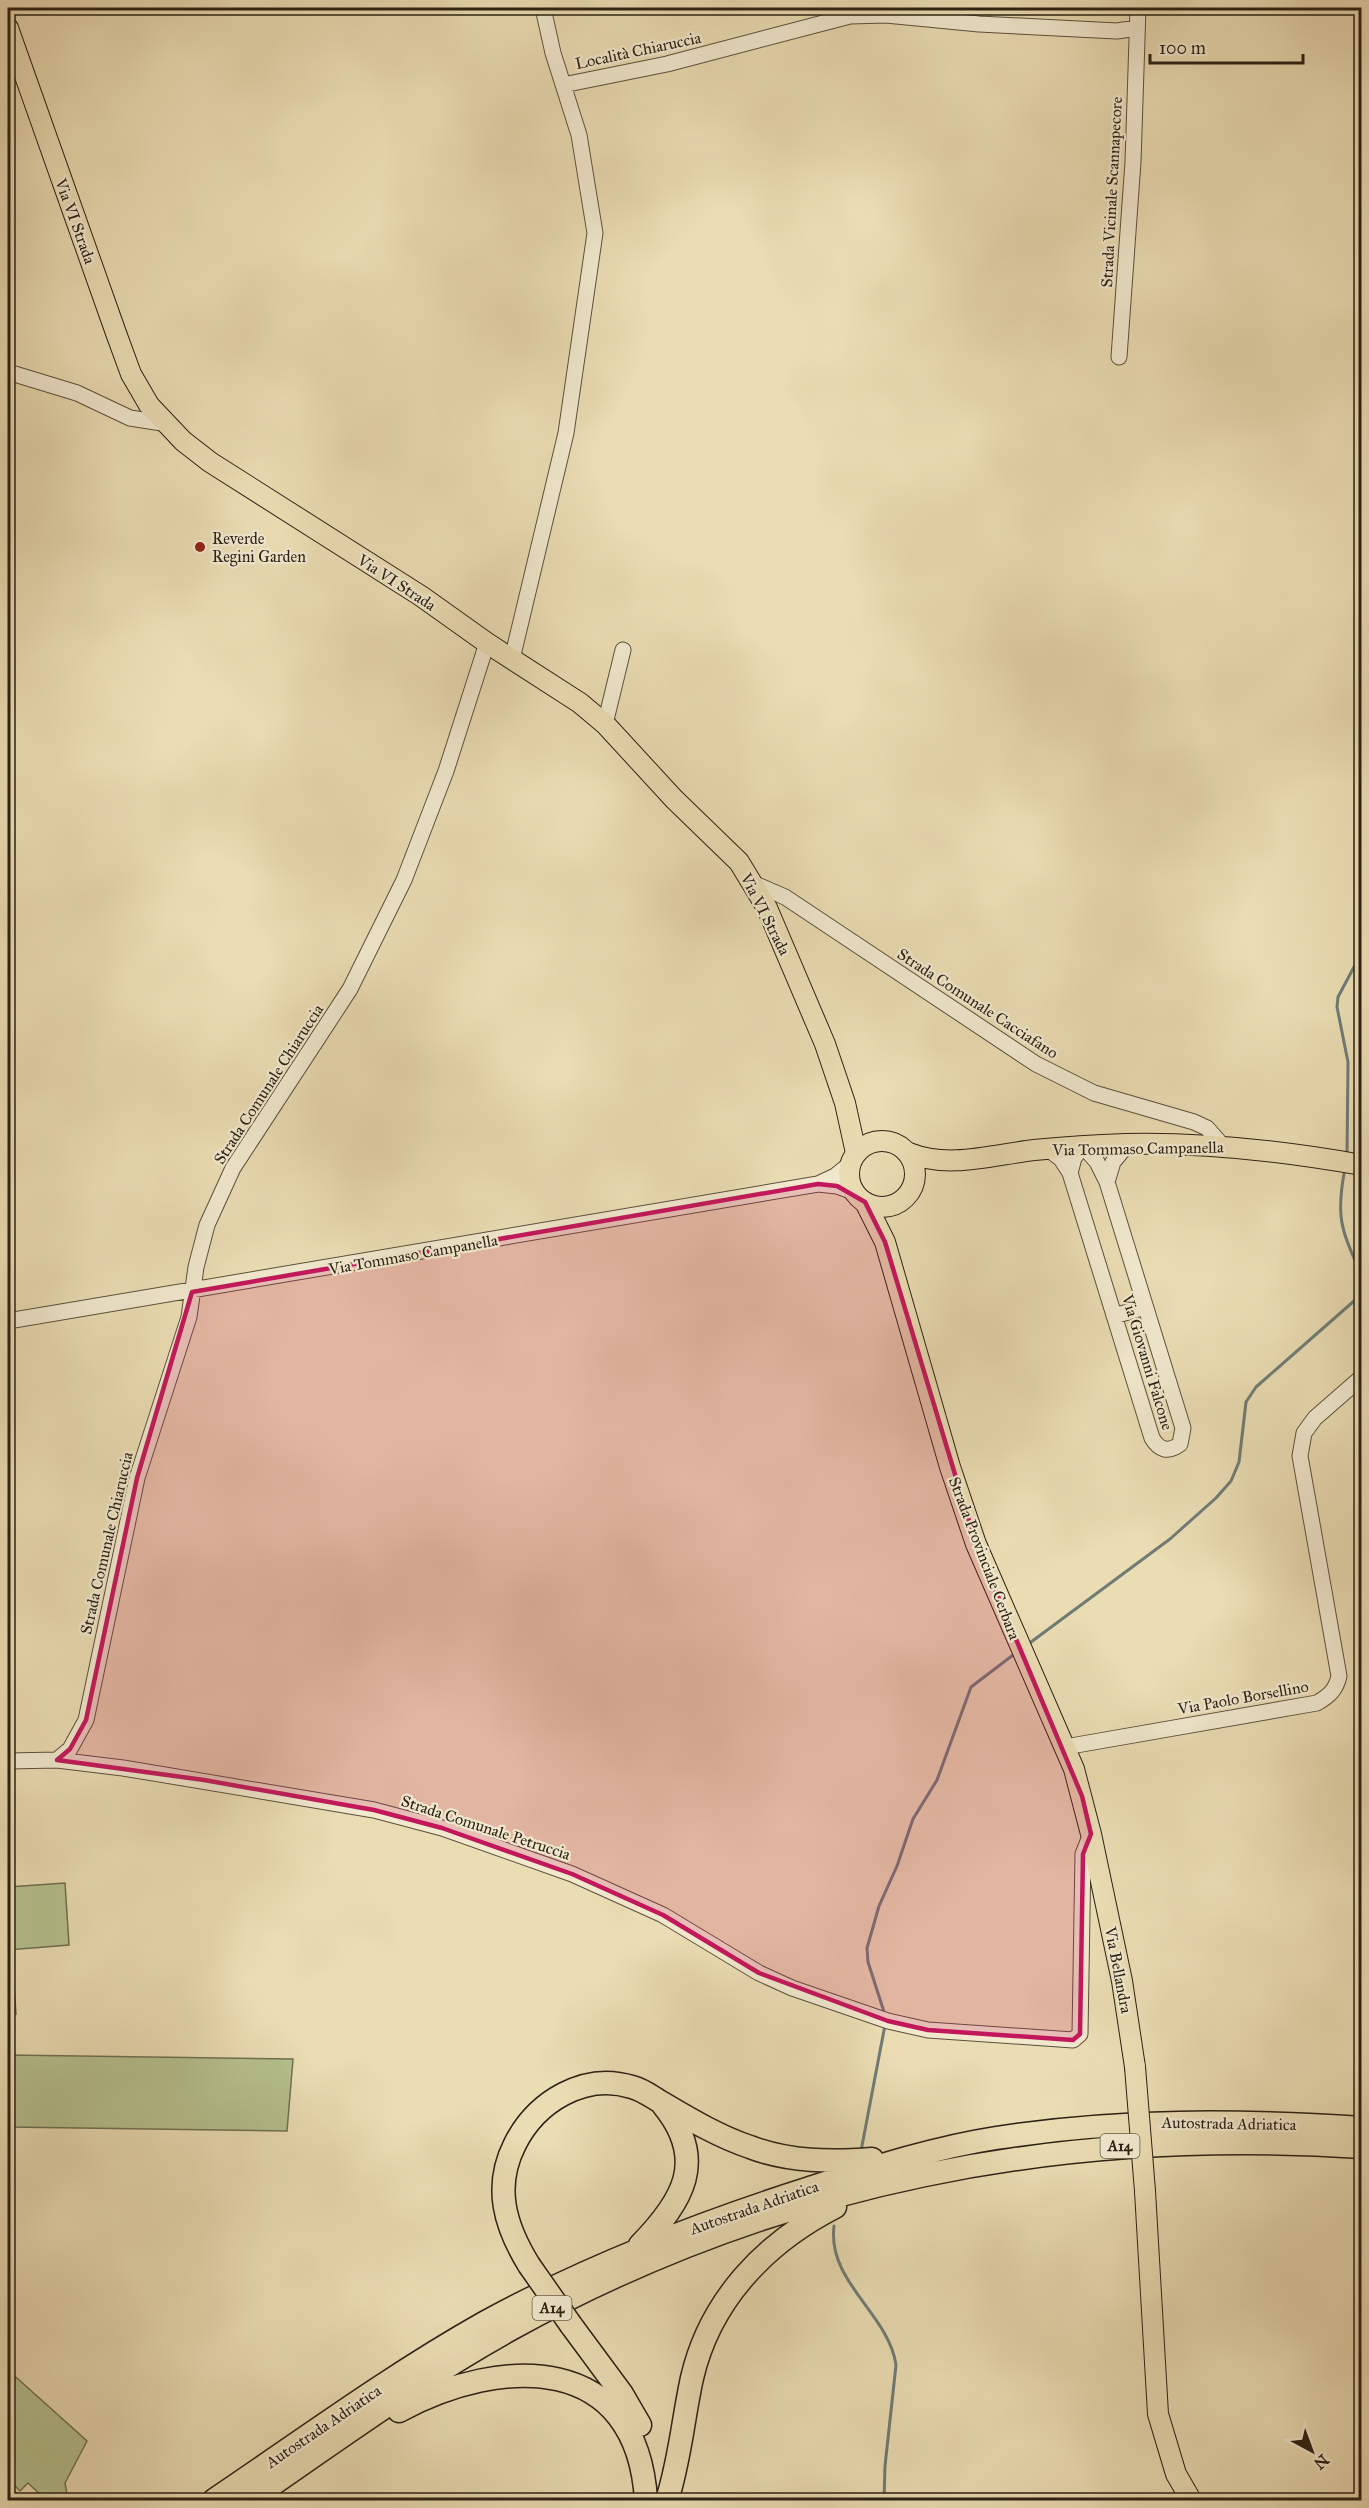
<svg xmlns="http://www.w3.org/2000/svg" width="1369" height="2508" font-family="'IM FELL Great Primer',serif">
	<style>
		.green { fill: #b5c08e; stroke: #707051; stroke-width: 1.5 }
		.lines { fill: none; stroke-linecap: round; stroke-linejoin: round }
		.stream { stroke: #6f7c76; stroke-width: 3 }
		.minor-casing { stroke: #5b503c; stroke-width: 17 }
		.major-casing { stroke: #2b2114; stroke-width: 22 }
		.highway-casing { stroke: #2b2114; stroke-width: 25 }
		.minor { stroke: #f1e8ce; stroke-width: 15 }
		.major { stroke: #eadcb3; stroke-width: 20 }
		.highway { stroke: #eadcb3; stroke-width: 22 }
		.major-bridge-casing { stroke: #2b2114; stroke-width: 22; stroke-linecap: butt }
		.highway-bridge-casing { stroke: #2b2114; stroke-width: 25; stroke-linecap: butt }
		.major-bridge { stroke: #eadcb3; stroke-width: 20 }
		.highway-bridge { stroke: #eadcb3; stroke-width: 22 }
		.marked { fill: #c2185b; fill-opacity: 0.2; stroke: #c2185b; stroke-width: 4.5; stroke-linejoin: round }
		.poi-dot { fill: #8f2418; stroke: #f1e8ce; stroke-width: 2 }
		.labels { text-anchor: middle; stroke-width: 4.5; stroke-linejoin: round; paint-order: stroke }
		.shield { fill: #f1e8ce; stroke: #665d4c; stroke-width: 1.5 }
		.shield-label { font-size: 15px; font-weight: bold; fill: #2b2114 }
		.street-label { font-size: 16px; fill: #2b2114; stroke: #f1e8ce }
		.poi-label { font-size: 16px; fill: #2b2114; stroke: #f1e8ce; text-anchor: start }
	</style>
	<rect width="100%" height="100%" fill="#eadcb3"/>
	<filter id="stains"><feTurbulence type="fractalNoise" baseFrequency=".00333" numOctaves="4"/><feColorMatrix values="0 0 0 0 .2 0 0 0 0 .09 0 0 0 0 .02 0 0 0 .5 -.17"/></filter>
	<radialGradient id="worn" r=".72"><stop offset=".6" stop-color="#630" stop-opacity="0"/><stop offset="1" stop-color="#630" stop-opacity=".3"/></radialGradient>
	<path class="green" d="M 1358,1066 L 1362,1066 L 1361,1153 L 1357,1152 Z
		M 65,1883 L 69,1945 L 8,1950 L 8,1887 Z
		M 8,1954 L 12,1954 L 16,2014 L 8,2015 Z
		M 8,2055 L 293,2059 L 287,2131 L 8,2127 Z
		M 8,2370 L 87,2441 L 65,2483 L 68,2500 L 46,2500 L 28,2483 L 20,2491 L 8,2479 Z"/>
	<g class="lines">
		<path class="stream" d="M 1347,1156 L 1348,1062 L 1337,1007 L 1338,997 L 1362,952
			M 1345,1168 C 1335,1220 1342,1230 1362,1277
			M 1027,1645 L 1170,1539 L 1216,1498 L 1231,1481 L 1239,1462 L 1246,1402 L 1256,1387 L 1362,1294
			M 885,2015 L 868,1962 L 867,1948 L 879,1906 L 897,1866 L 913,1819 L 937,1780 L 971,1687 L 1017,1652
			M 861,2151 L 885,2025
			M 834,2226 C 827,2282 889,2314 896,2365 L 885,2466 L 884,2500"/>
		<g class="minor-casing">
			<path id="minor" d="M 563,85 L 667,64 L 850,16 L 886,15 L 979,24 L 1117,31 L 1137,28
				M 1119,357 L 1133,162 L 1138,8
				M 8,372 L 77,393 L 130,418 L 162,423
				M 512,659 L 566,433 L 595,233 L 579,135 L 553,53 L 543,8
				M 605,724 L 623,650
				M 755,884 L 785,897 L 1036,1064 L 1094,1093 L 1194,1122 L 1207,1128 L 1222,1145
				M 1048,1149 L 1061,1159 L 1070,1173 L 1152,1438 C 1159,1450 1168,1453 1180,1444 L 1183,1428 L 1107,1182 L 1097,1162 L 1083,1146 L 1074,1158 L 1070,1173
				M 1107,1182 L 1113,1162 L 1128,1144
				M 818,1184 L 835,1176 L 851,1163
				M 1114,1316 L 1145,1307
				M 8,1321 L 818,1184 L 837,1186 L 856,1193
				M 1065,1747 L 1317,1703 C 1329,1696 1336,1690 1339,1676 L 1300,1456 L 1304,1433 L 1315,1418 L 1362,1377
				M 57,1760 L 70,1749 L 86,1720 L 137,1478 L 189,1317 L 196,1267 L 207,1225 L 233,1168 L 350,989 L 404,880 L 446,771 L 487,643
				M 8,1761 L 57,1760 L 123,1768 L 374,1810 L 442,1828 L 572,1874 L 663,1915 L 759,1973 L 792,1988 L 888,2021 L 928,2030 L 1073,2040 L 1080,2034 L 1083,1854 L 1091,1834
				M 8,2496 L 13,2500"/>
		</g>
		<g class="major-casing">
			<path id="major" d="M 8,28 L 116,333 L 131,374 L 149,405 L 183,441 L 210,462 L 421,596 L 487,643 L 580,703 L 605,724 L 674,799 L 739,862 L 767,908 L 825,1044 L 845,1103 L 856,1153
				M849 1174a33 33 0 1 1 66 0a33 33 0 1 1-66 0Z
				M 909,1153 C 949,1169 992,1155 1034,1150 C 1065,1147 1095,1145 1125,1144 C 1206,1142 1283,1151 1362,1165
				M 865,1202 L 885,1242 L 950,1467 L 976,1544 L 1074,1769 L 1091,1834 L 1122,1981 L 1135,2067
				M 1145,2191 L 1158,2414 L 1176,2474 L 1191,2500"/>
		</g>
		<g class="highway-casing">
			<path id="highway" d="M 640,2245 C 683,2201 708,2160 663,2105
				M 529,2265 C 505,2226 493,2187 515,2144 C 536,2102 584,2072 632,2087 C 644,2090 653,2098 664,2104 C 691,2120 720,2137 750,2147 C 789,2162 831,2162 872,2159
				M 571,2325 L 622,2394 L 640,2425
				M 399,2411 C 503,2355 637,2353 646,2500
				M 214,2500 C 303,2440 390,2376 484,2323 C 588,2266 697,2224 810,2188 C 872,2168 932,2148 996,2138 C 1118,2119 1239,2120 1362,2128
				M 250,2500 C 336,2441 419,2380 511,2329 C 777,2182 1060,2127 1362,2147
				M 667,2500 C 680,2460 683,2419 692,2378 C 710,2300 765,2243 835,2207"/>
		</g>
		<use href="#minor" class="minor"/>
		<use href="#major" class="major"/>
		<use href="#highway" class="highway"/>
		<g class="major-bridge-casing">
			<path id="major-bridge" d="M 1135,2067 L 1145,2191"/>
		</g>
		<g class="highway-bridge-casing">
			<path id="highway-bridge" d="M 529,2265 L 571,2325"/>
		</g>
		<use href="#major-bridge" class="major-bridge"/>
		<use href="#highway-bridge" class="highway-bridge"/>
	</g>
	<path class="marked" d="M 818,1184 L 837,1186 L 865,1202 L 885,1242 L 976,1544 L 1082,1796 L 1091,1834 L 1083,1854 L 1080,2034 L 1073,2040 L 928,2030 L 888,2021 L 759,1973 L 663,1915 L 572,1874 L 442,1828 L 374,1810 L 204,1780 L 57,1760 L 70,1749 L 86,1720 L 137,1478 L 192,1292 Z"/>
	<circle class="poi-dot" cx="200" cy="547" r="6"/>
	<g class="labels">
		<g class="shield">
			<rect x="1100.5" y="2134" width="39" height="24" rx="4.5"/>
			<rect x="532.5" y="2296" width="39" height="24" rx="4.5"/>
		</g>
		<g class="shield-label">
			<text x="1120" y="2151">A14</text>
			<text x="552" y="2313">A14</text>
		</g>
		<g class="street-label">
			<text transform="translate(638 50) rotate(-12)" y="6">Località Chiaruccia</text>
			<text transform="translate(1111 192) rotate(-87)" y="6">Strada Vicinale Scannapecore</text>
			<text transform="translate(76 221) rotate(70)" y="6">Via VI Strada</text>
			<text transform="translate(397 582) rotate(33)" y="6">Via VI Strada</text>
			<text transform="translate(766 914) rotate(63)" y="6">Via VI Strada</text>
			<text transform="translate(978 1003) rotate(33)" y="6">Strada Comunale Cacciafano</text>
			<text transform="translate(268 1084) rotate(-57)" y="6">Strada Comunale Chiaruccia</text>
			<text transform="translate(1138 1148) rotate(-1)" y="6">Via Tommaso Campanella</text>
			<text transform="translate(413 1254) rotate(-10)" y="6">Via Tommaso Campanella</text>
			<text transform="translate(1148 1362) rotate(73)" y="6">Via Giovanni Falcone</text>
			<text transform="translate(106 1543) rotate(-77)" y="6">Strada Comunale Chiaruccia</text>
			<text transform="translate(985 1558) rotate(69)" y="6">Strada Provinciale Cerbara</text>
			<text transform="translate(1243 1697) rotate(-10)" y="6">Via Paolo Borsellino</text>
			<text transform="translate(486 1827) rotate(18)" y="6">Strada Comunale Petruccia</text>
			<text transform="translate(1119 1970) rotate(79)" y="6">Via Bellandra</text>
			<text transform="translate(1229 2123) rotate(1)" y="6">Autostrada Adriatica</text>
			<text transform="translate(754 2207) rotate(-19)" y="6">Autostrada Adriatica</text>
			<text transform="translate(323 2426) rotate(-34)" y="6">Autostrada Adriatica</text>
		</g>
		<g class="poi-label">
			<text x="212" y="544">Reverde<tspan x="212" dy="18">Regini Garden</tspan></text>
		</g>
	</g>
	<rect width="1369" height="2508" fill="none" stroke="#eadcb3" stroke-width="30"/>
	<rect x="9" y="9" width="1351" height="2490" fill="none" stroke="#2b2114" stroke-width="3"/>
	<rect x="15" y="15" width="1339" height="2478" fill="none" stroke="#2b2114" stroke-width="1.5"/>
	<g transform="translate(1312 2451) rotate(139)" stroke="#f1e8ce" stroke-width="4.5" paint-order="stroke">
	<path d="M0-4.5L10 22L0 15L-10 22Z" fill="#2b2114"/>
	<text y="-9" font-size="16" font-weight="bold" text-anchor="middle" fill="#2b2114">N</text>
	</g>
	<path d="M1150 54v9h153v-9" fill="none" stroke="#2b2114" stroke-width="3"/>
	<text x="1159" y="54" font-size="18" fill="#2b2114" stroke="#f1e8ce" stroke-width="4.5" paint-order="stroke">100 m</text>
	<rect width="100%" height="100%" filter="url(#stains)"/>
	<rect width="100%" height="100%" fill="url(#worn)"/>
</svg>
